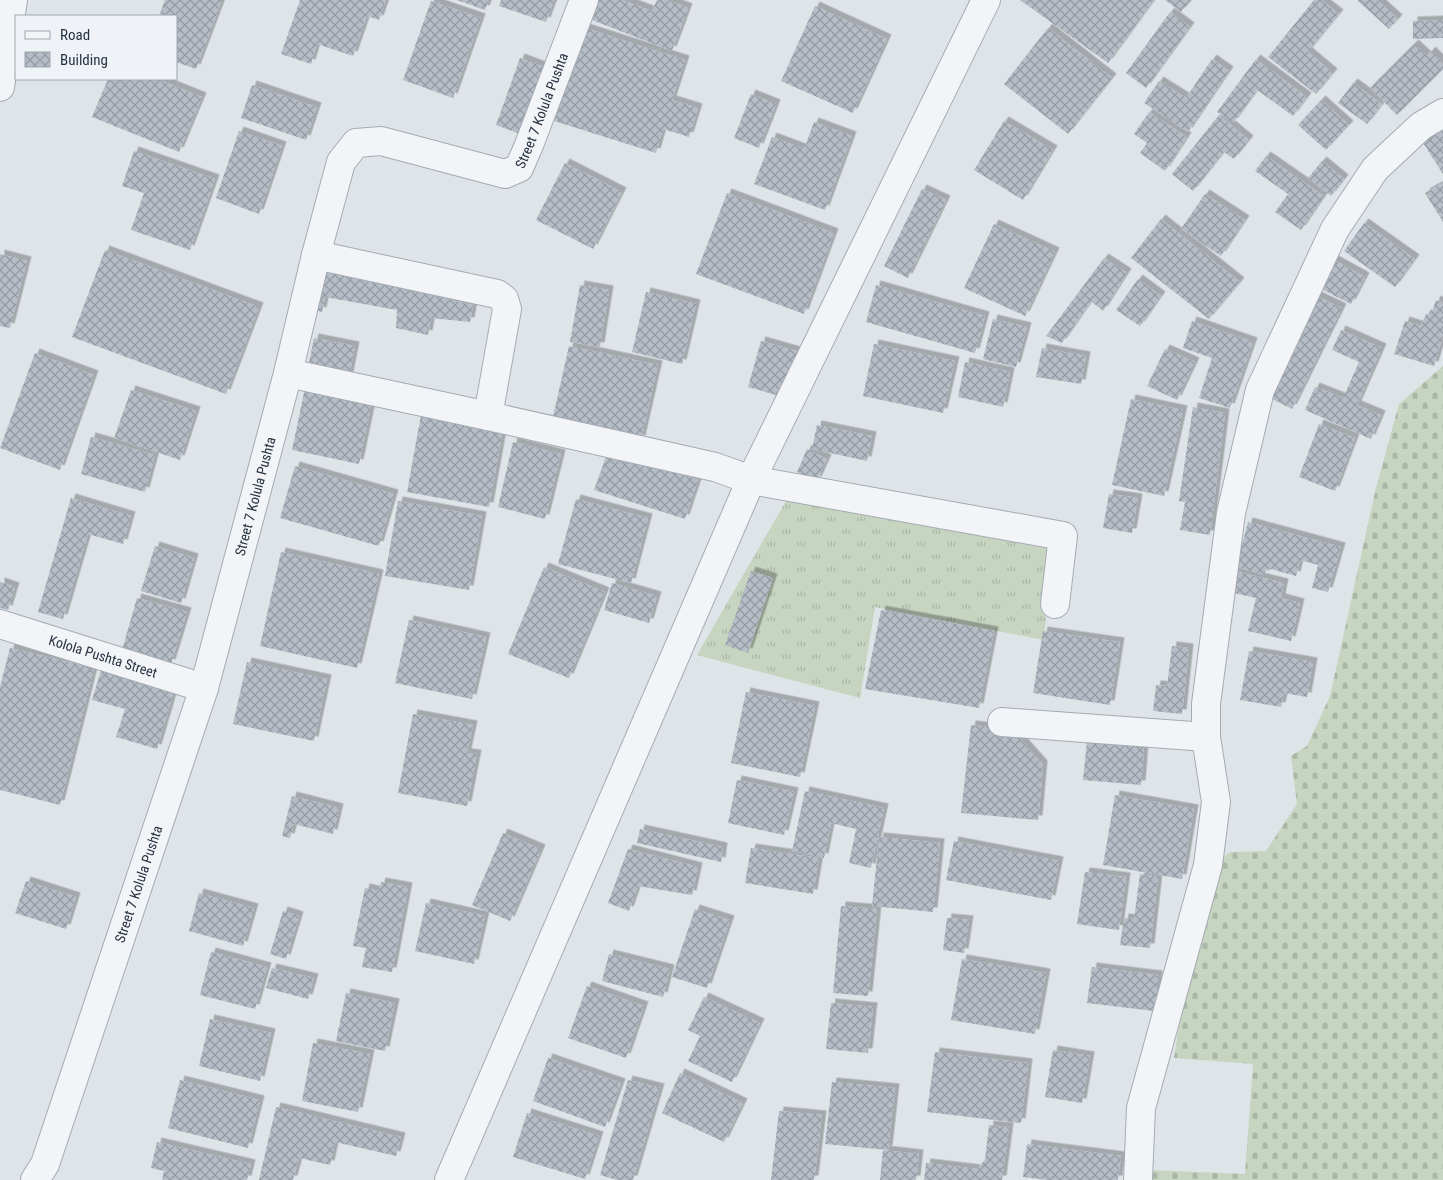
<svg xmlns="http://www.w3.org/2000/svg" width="1443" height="1180" font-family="'Roboto Condensed',sans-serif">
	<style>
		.grass { fill: url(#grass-tufts) }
		.cemetery { fill: url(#cemetery-stones) }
		.building { fill: url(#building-cross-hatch); filter: url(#shadow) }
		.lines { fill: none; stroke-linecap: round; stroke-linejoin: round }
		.minor-casing { stroke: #a4abb3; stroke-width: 30 }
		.minor { stroke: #f2f4f7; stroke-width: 28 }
		.labels { text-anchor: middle; stroke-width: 4; stroke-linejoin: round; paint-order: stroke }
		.street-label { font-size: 14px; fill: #273241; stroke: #eff3f7 }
	</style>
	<defs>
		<pattern id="grass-tufts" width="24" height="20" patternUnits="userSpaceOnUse" patternTransform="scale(1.25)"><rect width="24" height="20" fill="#c6d4c0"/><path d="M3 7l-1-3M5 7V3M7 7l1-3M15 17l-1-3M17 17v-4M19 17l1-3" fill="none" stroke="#aab6a6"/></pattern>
		<pattern id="cemetery-stones" width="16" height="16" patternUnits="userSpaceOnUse" patternTransform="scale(1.25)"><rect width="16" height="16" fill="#c6d4c0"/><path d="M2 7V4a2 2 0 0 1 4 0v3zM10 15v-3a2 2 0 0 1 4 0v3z" fill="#aab6a6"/></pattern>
		<pattern id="building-cross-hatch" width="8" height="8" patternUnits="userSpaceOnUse" patternTransform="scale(1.25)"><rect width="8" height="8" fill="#b6bdc6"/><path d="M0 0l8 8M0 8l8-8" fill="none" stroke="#949aa2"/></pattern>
		<filter id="shadow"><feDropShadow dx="4.5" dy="-4.5" stdDeviation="0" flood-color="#0004"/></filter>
	</defs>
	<rect width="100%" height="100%" fill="#dfe4e9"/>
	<path class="grass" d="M 786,501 L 1052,546 L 1044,640 L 875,607 L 860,698 L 697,655 Z"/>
	<path class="cemetery" d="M 1443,366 L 1443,1180 L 1149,1180 L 1147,1170 L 1245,1174 L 1253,1064 L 1174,1058 L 1203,868 L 1231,852 L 1266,851 L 1297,804 L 1291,756 L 1307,746 L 1330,696 L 1376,488 L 1399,404 Z"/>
	<path class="building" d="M 165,0 L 222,0 L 196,69 L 176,62 L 176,16 L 159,16 Z
		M 300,0 L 386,0 L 379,20 L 367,16 L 353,56 L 317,44 L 311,64 L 281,54 Z
		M 457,0 L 489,0 L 485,10 Z
		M 501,0 L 554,0 L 546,22 L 499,6 Z
		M 590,0 L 622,0 L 652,11 L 657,0 L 668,0 L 688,8 L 672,51 L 584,17 Z
		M 1020,0 L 1151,0 L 1153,1 L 1108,63 Z
		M 1165,0 L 1191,0 L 1181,12 Z
		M 1314,0 L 1321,0 L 1339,14 L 1308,52 L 1333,73 L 1316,94 L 1268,57 Z
		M 1357,0 L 1377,0 L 1398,19 L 1389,29 Z
		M 431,1 L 481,18 L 453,98 L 403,80 Z
		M 815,6 L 887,39 L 853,113 L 781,81 Z
		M 1170,12 L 1190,27 L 1146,88 L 1126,73 Z
		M 1443,20 L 1443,38 L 1413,39 L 1413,21 Z
		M 585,28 L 685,60 L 672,100 L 698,108 L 689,137 L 663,129 L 656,153 L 554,121 Z
		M 1048,28 L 1112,78 L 1068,134 L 1004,84 Z
		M 1414,44 L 1427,56 L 1431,51 L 1443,63 L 1443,69 L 1397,115 L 1370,88 Z
		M 520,58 L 552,70 L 528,137 L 496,125 Z
		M 1212,59 L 1229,71 L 1188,132 L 1144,103 L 1159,81 L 1186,98 Z
		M 1256,59 L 1307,97 L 1293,116 L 1257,90 L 1233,123 L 1217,112 Z
		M 108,79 L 157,79 L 202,97 L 179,152 L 92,117 Z
		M 1353,83 L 1382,104 L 1367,124 L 1338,103 Z
		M 252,85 L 317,107 L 306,140 L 241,118 Z
		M 751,94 L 776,104 L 759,148 L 734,138 Z
		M 1321,100 L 1349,125 L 1326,150 L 1298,125 Z
		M 1149,112 L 1187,137 L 1165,171 L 1140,153 L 1147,143 L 1134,134 Z
		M 1219,115 L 1249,140 L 1234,159 L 1224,152 L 1193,191 L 1172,174 Z
		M 1004,121 L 1053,150 L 1023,200 L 974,170 Z
		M 814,122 L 852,136 L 825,210 L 754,184 L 772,137 L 804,149 Z
		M 1443,124 L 1443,174 L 1420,138 Z
		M 239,131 L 282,146 L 259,214 L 216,198 Z
		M 134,151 L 215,179 L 190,250 L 131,230 L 144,193 L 122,186 Z
		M 1266,156 L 1324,196 L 1301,230 L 1275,212 L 1288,194 L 1255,171 Z
		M 1322,161 L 1344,179 L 1331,196 L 1308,178 Z
		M 565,163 L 622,192 L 593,249 L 536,220 Z
		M 1443,183 L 1443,222 L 1425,193 Z
		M 922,189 L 946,200 L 908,278 L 884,266 Z
		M 727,193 L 834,233 L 804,314 L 696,274 Z
		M 1205,194 L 1245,220 L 1221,256 L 1181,229 Z
		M 1161,219 L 1240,282 L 1209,319 L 1131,258 Z
		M 1364,223 L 1415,259 L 1395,287 L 1344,251 Z
		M 994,224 L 1055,252 L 1025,316 L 964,288 Z
		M 105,250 L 259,307 L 226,394 L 72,337 Z
		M 0,254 L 27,261 L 10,328 L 0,326 Z
		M 1104,258 L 1127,273 L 1103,311 L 1091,301 L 1062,343 L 1046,336 Z
		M 1334,260 L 1365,277 L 1351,304 L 1319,288 Z
		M 323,261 L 351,268 L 353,278 L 473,305 L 470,322 L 431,318 L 428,335 L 396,328 L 397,310 L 325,297 L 322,312 L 309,308 Z
		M 1138,279 L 1161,296 L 1140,326 L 1116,310 Z
		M 580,285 L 609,290 L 600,347 L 570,342 Z
		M 876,285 L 985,316 L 975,353 L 866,322 Z
		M 646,292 L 696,304 L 682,364 L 632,352 Z
		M 1317,296 L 1342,308 L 1292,409 L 1268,397 Z
		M 1436,300 L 1443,303 L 1443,336 L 1434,366 L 1394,354 L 1405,321 L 1421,326 L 1426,314 L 1431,315 Z
		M 993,319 L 1027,327 L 1016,367 L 983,359 Z
		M 1192,321 L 1253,342 L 1230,408 L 1199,398 L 1212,358 L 1183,348 Z
		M 1341,330 L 1382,348 L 1357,405 L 1381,415 L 1371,439 L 1305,410 L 1315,387 L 1343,398 L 1359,362 L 1332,350 Z
		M 314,338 L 355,346 L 348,381 L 307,372 Z
		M 761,341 L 807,354 L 793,400 L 748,387 Z
		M 874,344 L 955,361 L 943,413 L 863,396 Z
		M 569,346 L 658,365 L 641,440 L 552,421 Z
		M 1042,348 L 1086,356 L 1081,384 L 1036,377 Z
		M 1165,349 L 1195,362 L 1177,400 L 1147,386 Z
		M 35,353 L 94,375 L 60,470 L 0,448 Z
		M 965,362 L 1010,372 L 1003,407 L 958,397 Z
		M 306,383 L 373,397 L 359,464 L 292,450 Z
		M 131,390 L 196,411 L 180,460 L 114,438 Z
		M 1131,399 L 1183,410 L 1164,496 L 1112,485 Z
		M 1193,407 L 1225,413 L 1210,535 L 1180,530 L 1185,502 L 1179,501 Z
		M 421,415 L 503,429 L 489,507 L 407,492 Z
		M 1319,424 L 1355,438 L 1335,491 L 1299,477 Z
		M 817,425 L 872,436 L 867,461 L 812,449 Z
		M 91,437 L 155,455 L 145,492 L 81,474 Z
		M 513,442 L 561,454 L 545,519 L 498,507 Z
		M 807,449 L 827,459 L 817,481 L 797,472 Z
		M 608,451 L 698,480 L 685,519 L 594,490 Z
		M 295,466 L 394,494 L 379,546 L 280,518 Z
		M 1109,494 L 1138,498 L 1132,533 L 1103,528 Z
		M 71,498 L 131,516 L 123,544 L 88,534 L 63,619 L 38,612 Z
		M 576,499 L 648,518 L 631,583 L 558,564 Z
		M 398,501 L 482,516 L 469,590 L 385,576 Z
		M 1248,522 L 1341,547 L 1328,592 L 1312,588 L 1318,565 L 1300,560 L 1296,576 L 1267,568 L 1265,575 L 1236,567 Z
		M 155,546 L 194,558 L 181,603 L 141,591 Z
		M 281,552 L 379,574 L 357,668 L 260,646 Z
		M 544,567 L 605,592 L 569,678 L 508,654 Z
		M 751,571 L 773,578 L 748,653 L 725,645 Z
		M 1234,571 L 1284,583 L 1281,598 L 1300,603 L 1291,641 L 1248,631 L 1256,598 L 1229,592 Z
		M 0,582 L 15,587 L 8,610 L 0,608 Z
		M 612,583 L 657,596 L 649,623 L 604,610 Z
		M 137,598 L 187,612 L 171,664 L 122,650 Z
		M 881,610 L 994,631 L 979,708 L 865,689 Z
		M 409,620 L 486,637 L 472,699 L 395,683 Z
		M 1043,631 L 1120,642 L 1110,705 L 1033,693 Z
		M 1172,646 L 1189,648 L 1182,714 L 1153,711 L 1156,685 L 1167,686 Z
		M 10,648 L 94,668 L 60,805 L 0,790 L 0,687 Z
		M 1249,651 L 1313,662 L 1307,697 L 1284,693 L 1281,707 L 1240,700 Z
		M 247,662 L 327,679 L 314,741 L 233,724 Z
		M 101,670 L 174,691 L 157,749 L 116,737 L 125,709 L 92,700 Z
		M 746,692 L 815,706 L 800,777 L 731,763 Z
		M 413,714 L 473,725 L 467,753 L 477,754 L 467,806 L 398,793 Z
		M 971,725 L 1012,730 L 1043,765 L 1038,820 L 961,813 Z
		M 1088,731 L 1145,736 L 1141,785 L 1083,780 Z
		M 737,780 L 794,792 L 784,835 L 728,823 Z
		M 805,791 L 884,808 L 871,868 L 849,863 L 856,829 L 831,823 L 824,858 L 792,851 Z
		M 1115,795 L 1194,809 L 1182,879 L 1103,865 Z
		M 292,796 L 339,808 L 333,834 L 294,824 L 290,838 L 282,836 Z
		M 640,829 L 723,847 L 721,862 L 637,843 Z
		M 503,833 L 541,849 L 510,921 L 472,905 Z
		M 879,837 L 940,843 L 933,912 L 872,906 Z
		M 954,841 L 1059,861 L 1051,900 L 946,880 Z
		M 751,848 L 819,858 L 813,894 L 745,883 Z
		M 628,849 L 698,867 L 692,895 L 638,886 L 629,911 L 608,903 Z
		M 1085,872 L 1126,877 L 1119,930 L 1077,924 Z
		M 1140,874 L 1158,877 L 1150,948 L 1120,945 L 1124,918 L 1134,919 Z
		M 26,881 L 76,897 L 66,929 L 15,913 Z
		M 381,882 L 408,887 L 392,972 L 362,967 L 366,948 L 353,946 L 365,888 L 379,891 Z
		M 199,893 L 254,908 L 243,946 L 189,931 Z
		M 426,903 L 485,916 L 474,964 L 415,951 Z
		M 841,906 L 877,909 L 868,996 L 833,993 Z
		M 695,909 L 730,920 L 707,988 L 672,977 Z
		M 283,911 L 299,916 L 286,959 L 270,954 Z
		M 947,918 L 969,920 L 964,953 L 943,950 Z
		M 211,952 L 267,967 L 255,1009 L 200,995 Z
		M 609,954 L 670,969 L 663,997 L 602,981 Z
		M 962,959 L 1046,973 L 1035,1034 L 951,1020 Z
		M 1092,967 L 1158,975 L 1154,1011 L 1087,1003 Z
		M 272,968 L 314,978 L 308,999 L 266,988 Z
		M 587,986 L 644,1006 L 626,1058 L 568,1038 Z
		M 346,993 L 395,1003 L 385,1051 L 336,1041 Z
		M 704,997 L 760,1023 L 732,1082 L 688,1061 L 700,1036 L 688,1030 Z
		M 831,1003 L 873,1007 L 868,1053 L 826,1049 Z
		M 210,1019 L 271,1033 L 260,1081 L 199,1066 Z
		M 313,1043 L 370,1054 L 358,1112 L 302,1101 Z
		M 1053,1050 L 1090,1056 L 1082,1103 L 1045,1097 Z
		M 935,1052 L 1028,1063 L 1021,1123 L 927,1112 Z
		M 548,1058 L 621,1083 L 605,1127 L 533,1101 Z
		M 680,1073 L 743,1103 L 724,1142 L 662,1113 Z
		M 180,1080 L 260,1100 L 248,1148 L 168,1128 Z
		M 628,1080 L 660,1088 L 633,1180 L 617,1180 L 600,1175 Z
		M 832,1082 L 895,1088 L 888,1150 L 825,1144 Z
		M 276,1107 L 401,1137 L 396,1156 L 335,1142 L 330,1165 L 299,1158 L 293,1180 L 259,1180 Z
		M 779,1111 L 822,1115 L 814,1180 L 771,1180 Z
		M 527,1113 L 599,1136 L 585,1179 L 513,1157 Z
		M 989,1125 L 1009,1127 L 1002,1180 L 924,1180 L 926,1163 L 977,1169 L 985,1160 Z
		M 157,1142 L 251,1164 L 247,1180 L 162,1180 L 164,1171 L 151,1168 Z
		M 1027,1144 L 1121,1156 L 1118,1180 L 1047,1180 L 1023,1177 Z
		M 883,1150 L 919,1154 L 916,1180 L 880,1180 Z"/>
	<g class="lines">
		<g class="minor-casing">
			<g id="minor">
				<path d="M 0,87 L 13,0"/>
				<path d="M 316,255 L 497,294 L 504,299 L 507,309 L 488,416"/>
				<path d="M 288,373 L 488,416 L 715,467 L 751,480 L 1063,536 L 1055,604"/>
				<path id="s1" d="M 0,624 L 204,688"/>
				<path d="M 1002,722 L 1206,737"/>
				<path id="s2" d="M 35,1180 L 45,1164 L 204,688 L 288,373 L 316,255 L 341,162 L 356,143 L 381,141 L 505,174 L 519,168 L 529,145 L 584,0"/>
				<path d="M 449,1180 L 751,480 L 986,0"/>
				<path d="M 1138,1180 L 1141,1108 L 1208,865 L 1216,802 L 1206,737 L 1206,704 L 1231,513 L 1260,390 L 1335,229 L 1375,169 L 1421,126 L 1443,113"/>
			</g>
		</g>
		<use href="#minor" class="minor"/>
	</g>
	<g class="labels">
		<g class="street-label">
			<text dy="5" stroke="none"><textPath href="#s2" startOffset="1319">Street 7 Kolula Pushta</textPath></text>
			<text dy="5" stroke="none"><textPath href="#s2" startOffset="719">Street 7 Kolula Pushta</textPath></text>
			<text dy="5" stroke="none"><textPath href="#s1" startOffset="108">Kolola Pushta Street</textPath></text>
			<text dy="5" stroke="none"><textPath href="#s2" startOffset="314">Street 7 Kolula Pushta</textPath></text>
		</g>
	</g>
	<rect x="15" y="15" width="162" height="65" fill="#eff3f7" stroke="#9fa6ae"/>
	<rect x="25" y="31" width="25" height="8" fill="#f2f4f7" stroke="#9fa6ae"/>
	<text x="60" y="40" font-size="15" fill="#273241">Road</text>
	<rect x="25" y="52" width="25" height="15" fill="url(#building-cross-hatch)" stroke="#9fa6ae"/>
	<text x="60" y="65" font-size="15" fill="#273241">Building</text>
</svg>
